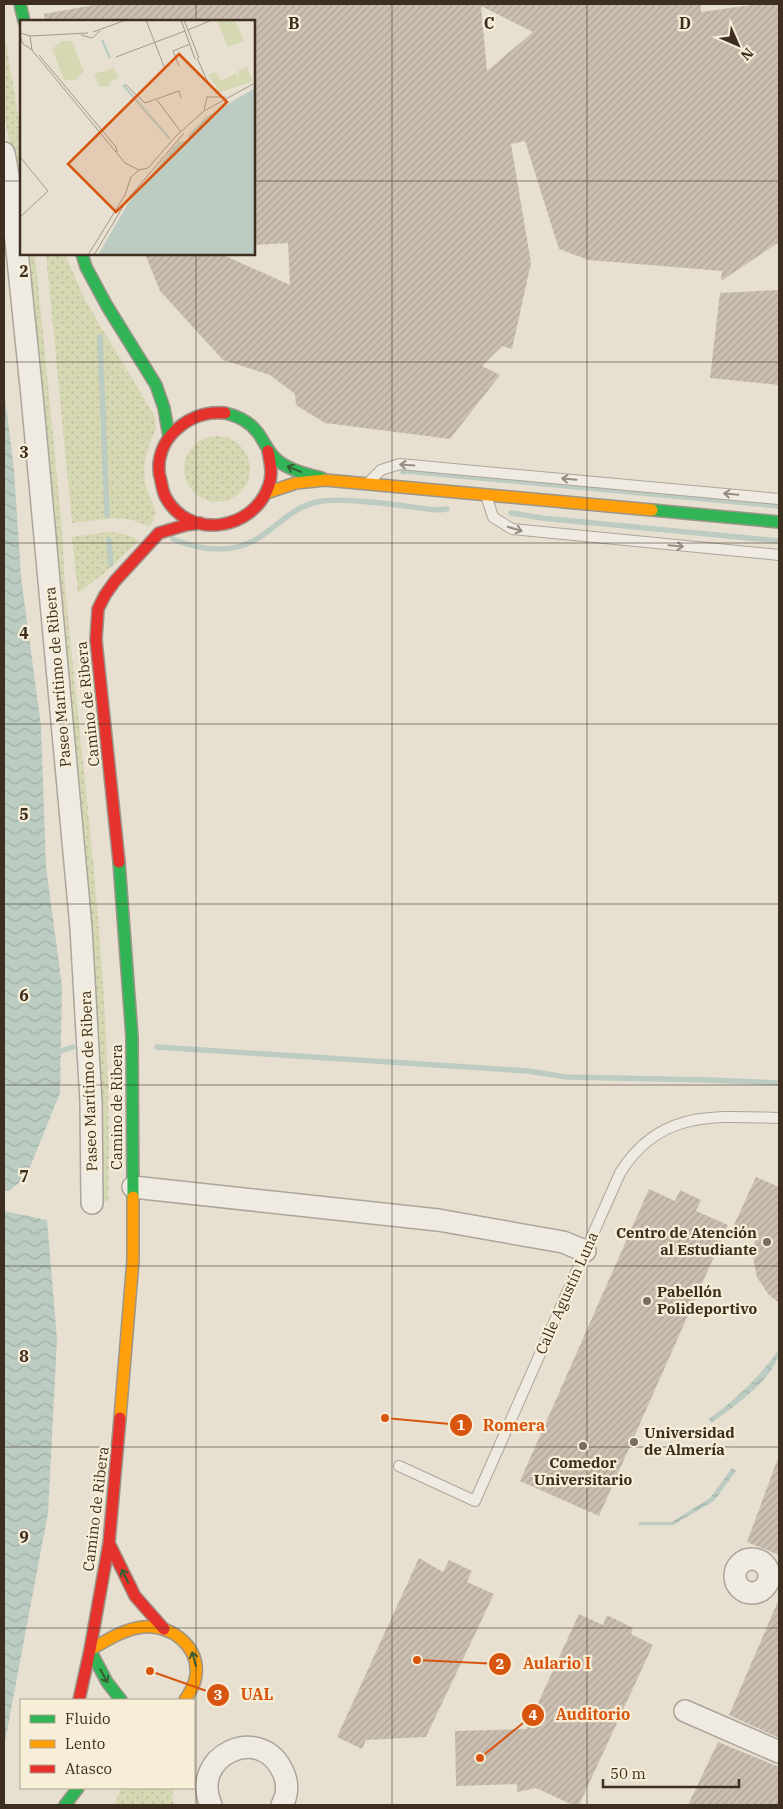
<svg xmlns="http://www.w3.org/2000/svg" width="783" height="1809" font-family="'IBM Plex Serif',serif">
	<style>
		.grass { fill: url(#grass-dots) }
		.water { fill: url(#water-waves) }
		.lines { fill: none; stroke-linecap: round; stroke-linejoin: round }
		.stream { stroke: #bcccc2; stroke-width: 5.5 }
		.building { fill: url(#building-hatch); fill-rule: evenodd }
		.lane-casing { stroke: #ada599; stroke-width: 12 }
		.street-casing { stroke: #ada599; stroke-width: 24 }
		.fast-casing { stroke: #9c958a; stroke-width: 14 }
		.slow-casing { stroke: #9c958a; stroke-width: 14 }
		.jam-casing { stroke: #9c958a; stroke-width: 14 }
		.lane { stroke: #efebe3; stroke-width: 10 }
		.street { stroke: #efebe3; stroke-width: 21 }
		.fast { stroke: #30b455; stroke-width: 11 }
		.slow { stroke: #ff9f0a; stroke-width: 11 }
		.jam { stroke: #e5322d; stroke-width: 11 }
		.oneway { stroke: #968c82 }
		.oneway2 { stroke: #385d33 }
		.grid { fill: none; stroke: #3d2e20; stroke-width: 1; stroke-opacity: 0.55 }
		.poi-dot { fill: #786c5e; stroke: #f7eed8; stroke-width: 2 }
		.labels { text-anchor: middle; stroke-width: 4.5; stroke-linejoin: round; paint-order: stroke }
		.street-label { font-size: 15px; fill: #3d2e20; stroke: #f7eed8 }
		.poi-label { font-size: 15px; font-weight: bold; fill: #3d2e20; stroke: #f7eed8; text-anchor: start }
		.inset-river { fill: none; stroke: #bcccc2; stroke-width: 2.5 }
		.inset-road { fill: none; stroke: #a3998a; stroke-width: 1 }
		.view { fill: #d7550e; fill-opacity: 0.15; stroke: #d7550e; stroke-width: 2.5 }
		.inset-edge { fill: none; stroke: #3d2e20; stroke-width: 2.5 }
		.grid-label { font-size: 16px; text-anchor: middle; font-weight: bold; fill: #3d2e20; stroke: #f7eed8; stroke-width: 4.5; stroke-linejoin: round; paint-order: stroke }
		.leader { fill: none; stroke: #d7550e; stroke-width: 2 }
		.callout-dot { fill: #d7550e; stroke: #f7eed8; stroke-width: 2 }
		.mark-label { font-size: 15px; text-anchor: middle; font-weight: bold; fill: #fff }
		.callout-label { font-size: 16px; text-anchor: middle; font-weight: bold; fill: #d7550e; stroke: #f7eed8; stroke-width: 4.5; stroke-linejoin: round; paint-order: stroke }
	</style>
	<defs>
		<pattern id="grass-dots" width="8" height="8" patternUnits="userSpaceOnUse" patternTransform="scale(1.25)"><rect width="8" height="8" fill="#d6d7b3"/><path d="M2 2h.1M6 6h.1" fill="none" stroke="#b9b99a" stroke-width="1.8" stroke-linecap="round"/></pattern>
		<pattern id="water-waves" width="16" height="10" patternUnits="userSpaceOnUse" patternTransform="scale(1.25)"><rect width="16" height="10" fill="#bcccc2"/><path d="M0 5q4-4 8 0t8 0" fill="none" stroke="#a2b0a6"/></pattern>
		<pattern id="building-hatch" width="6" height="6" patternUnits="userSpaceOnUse" patternTransform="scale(1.25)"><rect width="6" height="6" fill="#cbbfb2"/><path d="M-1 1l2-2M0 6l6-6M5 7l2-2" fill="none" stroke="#afa499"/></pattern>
	</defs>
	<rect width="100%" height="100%" fill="#e7e0d1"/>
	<path class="grass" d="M 4,33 L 14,89 L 21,137 L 21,207 L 4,113 Z
		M 27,254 L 35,254 C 44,346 54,438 62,530 C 63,552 64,574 66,596 C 85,797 114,999 108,1201 L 100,1201 Z
		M 46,254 L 65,254 L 85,300 L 155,417 L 156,428 L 148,448 L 144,466 L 145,483 L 156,513 L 150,527 L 132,520 L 117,518 L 72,523 Z
		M184 469a33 33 0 1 1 66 0a33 33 0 1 1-66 0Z
		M 107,532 C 118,533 130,533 138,541 L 105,573 L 78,593 L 72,537 Z
		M 122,1788 L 173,1788 L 172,1797 L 174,1805 L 114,1805 Z"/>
	<path class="water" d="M 4,390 L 14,470 L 21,577 L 41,726 L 46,867 L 62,986 L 60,1093 L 26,1177 L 9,1191 L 4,1191 Z
		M 4,1211 L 47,1220 L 57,1339 L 48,1513 L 4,1747 Z
		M 779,1349 C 779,1376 732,1408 711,1423 L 709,1419 C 737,1398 759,1378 779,1349 Z
		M 732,1468 L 736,1471 L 714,1501 L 673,1525 L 638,1525 L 639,1522 L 672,1522 L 710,1498 Z"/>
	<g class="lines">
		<path class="stream" d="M 100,337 L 107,515
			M 403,472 L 406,471 L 779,506
			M 511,513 L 542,518 L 779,541
			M 173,539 C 202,551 232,555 260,537 C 281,523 295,505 322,501 C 346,498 389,504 413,507 C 427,509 433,511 447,509
			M 109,540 L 111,564
			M 157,1047 L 528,1071 L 566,1077 L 709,1080 L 779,1083
			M 61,1051 L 73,1047"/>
	</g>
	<path class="building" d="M 99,4 L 701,4 L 701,12 L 758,4 L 779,4 L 779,242 L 721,281 L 722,271 L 589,260 L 559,249 L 525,141 L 511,144 L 531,263 L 512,349 L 502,346 L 482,366 L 500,375 L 450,439 L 325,423 L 296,405 L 295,394 L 270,375 L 223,360 L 160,291 L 145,254 L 221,254 L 290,285 L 288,243 L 254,245 L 254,21 L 45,21 L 44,14 ZM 481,6 L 533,32 L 487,71 Z
		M 779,290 L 779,385 L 710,378 L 720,293 Z
		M 756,1177 L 779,1187 L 779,1303 L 768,1294 L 757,1277 L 753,1257 L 755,1236 L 733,1227 Z
		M 649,1189 L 675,1201 L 680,1190 L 701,1200 L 696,1211 L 728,1225 L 599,1516 L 520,1481 Z
		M 778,1458 L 779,1459 L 779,1555 L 747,1542 Z
		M 419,1558 L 443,1572 L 449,1560 L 472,1571 L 467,1582 L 494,1594 L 426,1737 L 366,1740 L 362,1749 L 337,1737 Z
		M 779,1599 L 779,1738 L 729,1715 Z
		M 579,1614 L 603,1625 L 607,1615 L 633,1628 L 631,1634 L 653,1645 L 579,1805 L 573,1805 L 536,1788 L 517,1792 L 517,1784 L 456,1786 L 455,1731 L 526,1729 Z
		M 718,1742 L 779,1767 L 779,1805 L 688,1805 Z"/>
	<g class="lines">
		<g class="lane-casing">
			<path id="lane" d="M 370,481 L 381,470 L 400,464 L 779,499
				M 487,498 L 493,517 L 512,529 L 779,555
				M 399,1466 L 475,1501 L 620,1173 C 659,1110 713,1116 779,1118"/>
		</g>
		<g class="street-casing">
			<path id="street" d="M 4,153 L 11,192 L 32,396 L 81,928 L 91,1102 L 92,1203
				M 133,1187 L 438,1220 L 563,1242 L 585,1251
				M735 1576a17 17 0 1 1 34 0a17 17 0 1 1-34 0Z
				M 685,1711 L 779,1752
				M 211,1805 C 189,1756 261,1722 283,1772 C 288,1782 288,1795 282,1805"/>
		</g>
		<g class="fast-casing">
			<path id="fast" d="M 20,4 L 24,21
				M 82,254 L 86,267 L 107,306 L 156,385 L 164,408 L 169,437
				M 225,413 C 238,416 250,422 258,433 C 264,441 268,452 276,459 C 288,470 306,474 322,478
				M 652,510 L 779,522
				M 119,862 L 132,1037 L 133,1197
				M 90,1650 L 107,1682 L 121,1700
				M 65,1805 L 78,1788"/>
		</g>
		<g class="slow-casing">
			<path id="slow" d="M 266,493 L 296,483 L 325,480 L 652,510
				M 120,1418 L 133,1260 L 133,1197
				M 90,1650 C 107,1640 124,1629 143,1627 C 172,1625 199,1646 196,1675 C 195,1685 190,1692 185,1700"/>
		</g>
		<g class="jam-casing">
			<path id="jam" d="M 225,413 C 204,411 185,419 171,435 C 160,448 156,466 161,481 C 162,486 163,492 165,496 C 188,541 254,531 269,485 C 273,474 270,462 268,451
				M 119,862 L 96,640 L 98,609 L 105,595 L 115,581 L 159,533 L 186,525 L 200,523
				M 109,1543 L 135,1596 L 164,1629
				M 79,1700 L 90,1650 L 109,1543 L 120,1418"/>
		</g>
		<use href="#lane" class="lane"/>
		<use href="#street" class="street"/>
		<use href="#fast" class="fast"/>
		<use href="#slow" class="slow"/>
		<use href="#jam" class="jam"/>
	</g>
	<defs><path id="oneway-shaft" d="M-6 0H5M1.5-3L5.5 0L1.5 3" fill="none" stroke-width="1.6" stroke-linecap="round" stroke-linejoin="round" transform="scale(1.25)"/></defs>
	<g class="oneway">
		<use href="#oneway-shaft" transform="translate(407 465) rotate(-176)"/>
		<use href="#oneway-shaft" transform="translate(569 479) rotate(-175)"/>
		<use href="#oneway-shaft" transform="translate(731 494) rotate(-175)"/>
		<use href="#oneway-shaft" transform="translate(515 529) rotate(17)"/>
		<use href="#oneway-shaft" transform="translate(676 546) rotate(5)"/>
	</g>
	<g class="oneway2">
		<use href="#oneway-shaft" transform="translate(294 469) rotate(-157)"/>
		<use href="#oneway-shaft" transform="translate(125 1576) rotate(-117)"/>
		<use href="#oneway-shaft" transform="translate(194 1659) rotate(-105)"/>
		<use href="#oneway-shaft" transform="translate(104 1676) rotate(61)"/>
	</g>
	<path class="grid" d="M 196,4 L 196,21M 392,4 L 392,1805M 587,4 L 587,1805M 4,181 L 21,181M 254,181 L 779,181M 196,254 L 196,1805M 4,362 L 779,362M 4,543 L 779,543M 4,724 L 779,724M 4,904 L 779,904M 4,1085 L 779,1085M 4,1266 L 779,1266M 4,1447 L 779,1447M 4,1628 L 779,1628"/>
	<g class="poi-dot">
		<circle cx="767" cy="1242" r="5"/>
		<circle cx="647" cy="1301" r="5"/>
		<circle cx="634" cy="1442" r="5"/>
		<circle cx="583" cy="1446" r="5"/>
	</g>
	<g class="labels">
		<g class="street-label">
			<text transform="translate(58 677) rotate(-95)" y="5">Paseo Marítimo de Ribera</text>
			<text transform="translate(88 704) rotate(-96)" y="5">Camino de Ribera</text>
			<text transform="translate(89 1081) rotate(-92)" y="5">Paseo Marítimo de Ribera</text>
			<text transform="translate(117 1107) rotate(-90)" y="5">Camino de Ribera</text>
			<text transform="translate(567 1293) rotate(-66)" y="5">Calle Agustín Luna</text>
			<text transform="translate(96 1509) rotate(-83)" y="5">Camino de Ribera</text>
		</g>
		<g class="poi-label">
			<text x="757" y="1238" text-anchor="end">Centro de Atención<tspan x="757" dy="17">al Estudiante</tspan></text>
			<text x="657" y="1297">Pabellón<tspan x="657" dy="17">Polideportivo</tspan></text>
			<text x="644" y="1438">Universidad<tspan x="644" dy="17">de Almería</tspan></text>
			<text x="583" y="1468" text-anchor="middle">Comedor<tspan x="583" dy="17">Universitario</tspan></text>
		</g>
	</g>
	<g transform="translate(20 20)">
		<rect width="235" height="235" fill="#e7e0d1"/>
		<path d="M 227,47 L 233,61 L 195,74 L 196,66 L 188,55 L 195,52 L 201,61 L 216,53 L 219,59 L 218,51 Z" fill="#d6d7b3"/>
		<path d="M 197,0 L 215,0 L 224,21 L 208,27 Z" fill="#d6d7b3"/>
		<path d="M 42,21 L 52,21 L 64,52 L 55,60 L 44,60 L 32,29 ZM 94,48 L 99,58 L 89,62 L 90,66 L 80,67 L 74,54 Z" fill="#d6d7b3"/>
		<path d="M 235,68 L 235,235 L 78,235 L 107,185 L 153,128 L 159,122 L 169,120 L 168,115 L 186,97 Z" fill="#bcccc2"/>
		<path class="inset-river" d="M 82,20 L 90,38M 103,65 L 150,119"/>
		<path class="inset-road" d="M 126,0 L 145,49M 161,0 L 175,39M 164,0 L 179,38M 168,10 L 192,0M 73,12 L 106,0M 0,13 L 10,16 L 12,30M 61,15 L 72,18 L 80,11M 0,16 L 3,24 L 12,30 L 105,143 L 119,150M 10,16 L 68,13M 19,35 L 96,127 L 97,132M 96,37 L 165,11M 177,38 L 189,65M 159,46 L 153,31 L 170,24M 105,64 L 125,83 L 159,71 L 161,78M 137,80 L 161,112M 184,90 L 187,77 L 206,77M 0,137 L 28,171 L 0,197M 119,150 L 128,148 L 156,116 L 184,91 L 235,63M 68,235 L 105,175 L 111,157 L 119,150M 74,235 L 107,180 L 164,113"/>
		<path class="view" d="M 159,34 L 207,82 L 96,192 L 48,144 Z"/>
		<rect width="235" height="235" class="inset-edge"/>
	</g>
	<g class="grid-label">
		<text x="294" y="29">B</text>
		<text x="489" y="29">C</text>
		<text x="685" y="29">D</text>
		<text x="24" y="277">2</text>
		<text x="24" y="458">3</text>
		<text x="24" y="639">4</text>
		<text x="24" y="820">5</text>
		<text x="24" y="1001">6</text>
		<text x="24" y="1182">7</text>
		<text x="24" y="1362">8</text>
		<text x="24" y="1543">9</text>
	</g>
	<path class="leader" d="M385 1418L461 1425M417 1660L500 1664M150 1671L218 1695M480 1758L533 1715"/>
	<g class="callout-dot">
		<circle cx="385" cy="1418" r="5"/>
		<circle cx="417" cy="1660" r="5"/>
		<circle cx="150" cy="1671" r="5"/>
		<circle cx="480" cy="1758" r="5"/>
		<circle cx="461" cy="1425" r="12"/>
		<circle cx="500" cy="1664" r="12"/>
		<circle cx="218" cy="1695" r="12"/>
		<circle cx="533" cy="1715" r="12"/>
	</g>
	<g class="mark-label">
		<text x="461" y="1430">1</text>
		<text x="500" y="1669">2</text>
		<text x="218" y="1700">3</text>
		<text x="533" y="1720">4</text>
	</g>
	<g class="callout-label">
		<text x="514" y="1431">Romera</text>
		<text x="557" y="1669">Aulario I</text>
		<text x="257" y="1700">UAL</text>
		<text x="593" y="1720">Auditorio</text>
	</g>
	<rect width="783" height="1809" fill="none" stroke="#3d2e20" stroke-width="10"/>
	<rect x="20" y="1699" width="175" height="90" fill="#f7eed8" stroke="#ada18e"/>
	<rect x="30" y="1715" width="25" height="8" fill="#30b455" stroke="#ada18e"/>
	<text x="65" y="1724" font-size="15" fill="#3d2e20">Fluido</text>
	<rect x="30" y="1740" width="25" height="8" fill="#ff9f0a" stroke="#ada18e"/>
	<text x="65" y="1749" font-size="15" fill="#3d2e20">Lento</text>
	<rect x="30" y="1765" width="25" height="8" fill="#e5322d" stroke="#ada18e"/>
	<text x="65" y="1774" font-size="15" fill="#3d2e20">Atasco</text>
	<g transform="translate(738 45) rotate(135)" stroke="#f7eed8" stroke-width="4" paint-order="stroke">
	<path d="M0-4L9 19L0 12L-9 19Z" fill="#3d2e20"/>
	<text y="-8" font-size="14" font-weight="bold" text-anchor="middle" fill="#3d2e20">N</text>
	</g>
	<path d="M603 1779v8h136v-8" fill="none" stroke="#3d2e20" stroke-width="2.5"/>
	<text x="610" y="1779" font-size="15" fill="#3d2e20" stroke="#f7eed8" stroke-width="4" paint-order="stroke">50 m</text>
</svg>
